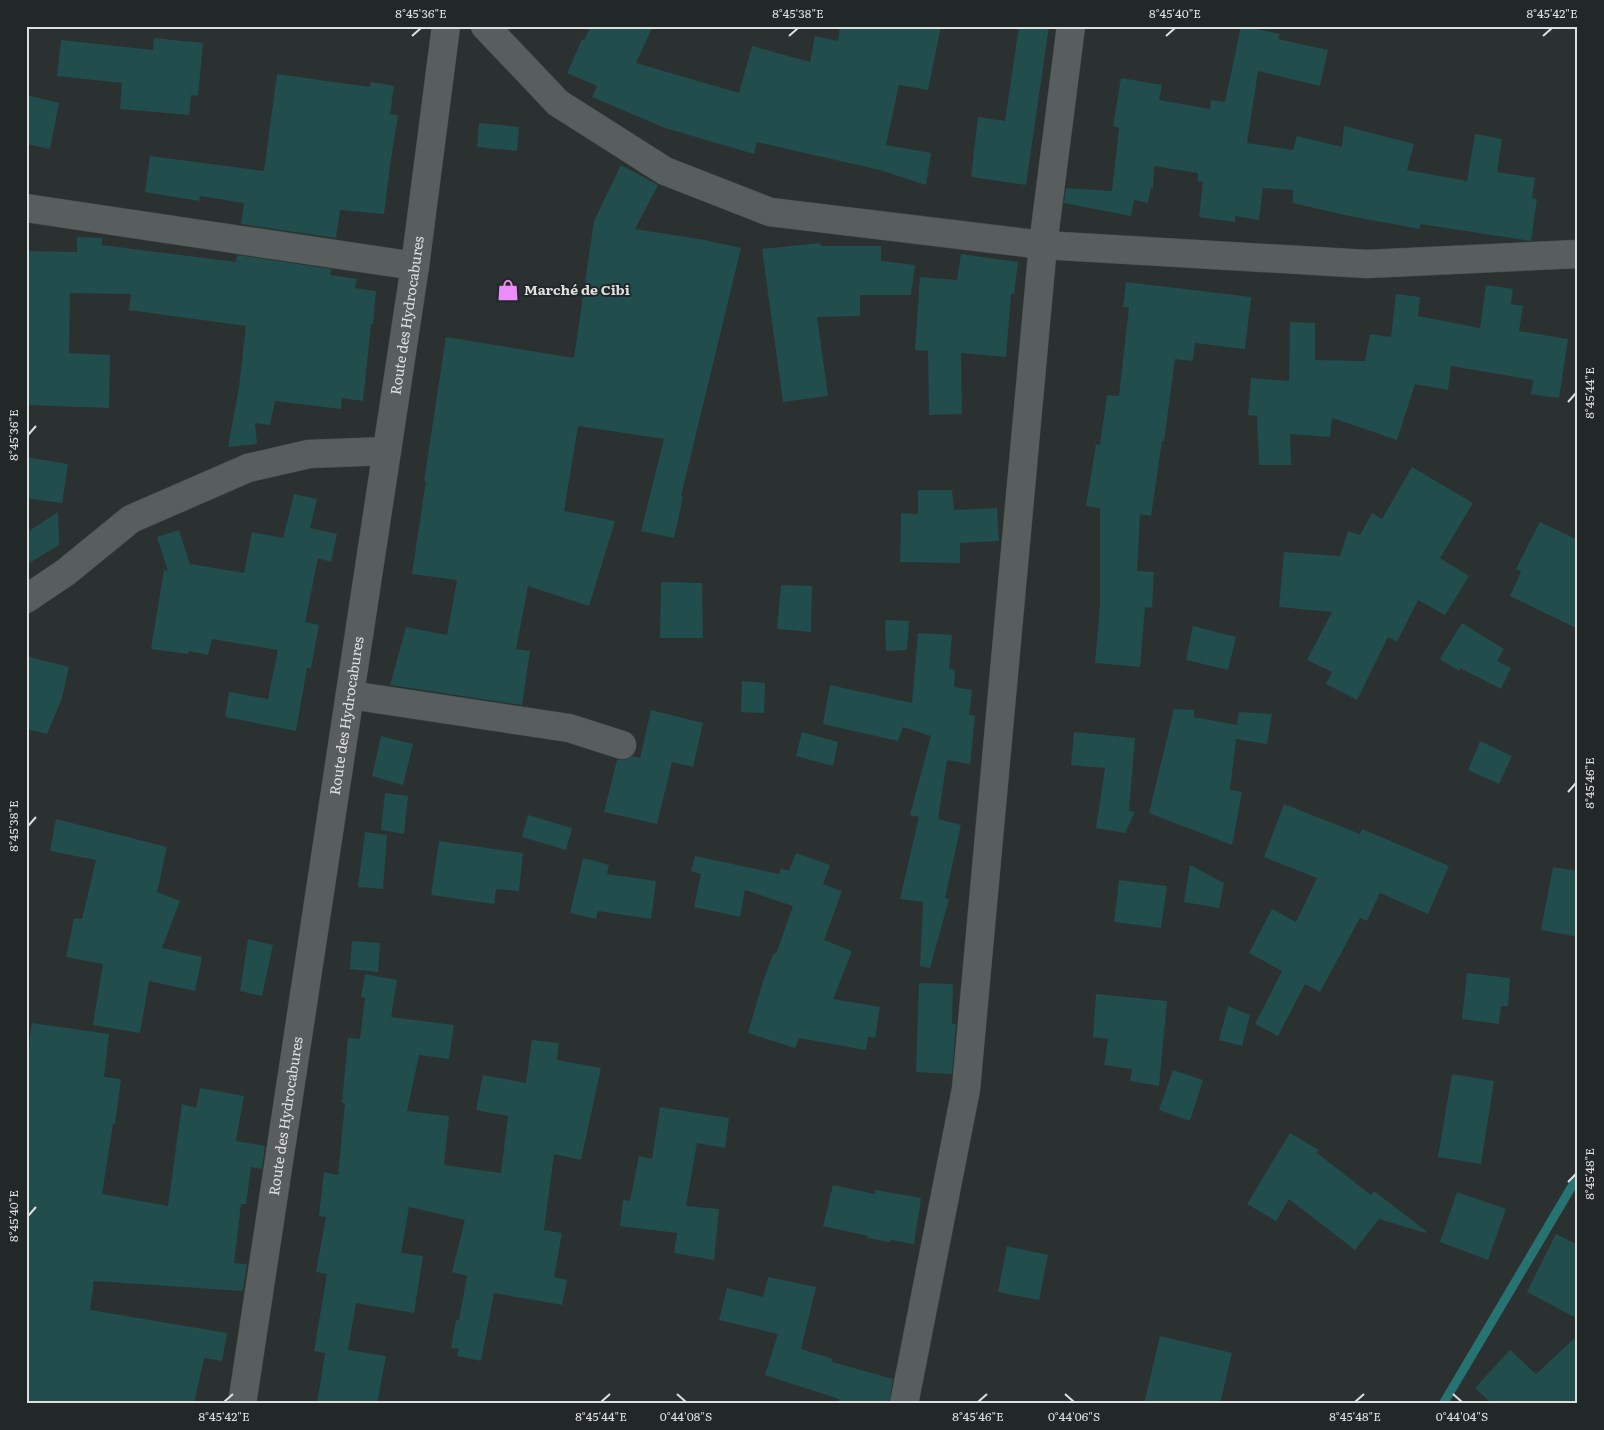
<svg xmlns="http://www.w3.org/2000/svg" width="1604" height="1430" font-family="Literata,serif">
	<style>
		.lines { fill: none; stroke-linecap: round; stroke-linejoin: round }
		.stream { stroke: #277371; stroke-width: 9 }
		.building { fill: #214d4c }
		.minor-casing { stroke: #484d4c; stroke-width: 29 }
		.minor { stroke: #585e5e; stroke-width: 28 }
		.ticks { fill: none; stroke: #dce0df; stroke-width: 2 }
		.labels { text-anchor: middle; stroke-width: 4; stroke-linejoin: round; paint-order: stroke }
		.poi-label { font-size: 14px; font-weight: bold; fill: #dce0df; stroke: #222727; text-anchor: start }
		.street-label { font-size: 14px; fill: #dce0df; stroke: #222727 }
		.neatline { fill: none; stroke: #dce0df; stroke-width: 2 }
		.ticks-label { font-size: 12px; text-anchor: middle; fill: #dce0df }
	</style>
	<rect width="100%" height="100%" fill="#2b3131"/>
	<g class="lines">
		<path class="stream" d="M 1443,1404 L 1578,1176"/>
	</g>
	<path class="building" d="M 591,26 L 653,26 L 636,63 L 739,93 L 752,46 L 810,62 L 815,36 L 838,41 L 840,26 L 941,26 L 928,90 L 899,85 L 886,145 L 931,153 L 926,185 L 880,170 L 757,142 L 754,154 L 665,128 L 592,97 L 597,86 L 567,73 L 582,39 L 584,40 Z
		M 1019,26 L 1049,26 L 1026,185 L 971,177 L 978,117 L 1005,121 Z
		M 1241,26 L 1280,34 L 1278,39 L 1328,50 L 1320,86 L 1258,71 L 1247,143 L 1293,150 L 1297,136 L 1342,147 L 1344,126 L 1414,144 L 1407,170 L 1467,181 L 1475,134 L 1502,139 L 1497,172 L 1535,178 L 1532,198 L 1537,199 L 1531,241 L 1420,224 L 1420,229 L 1349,216 L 1293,203 L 1293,190 L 1263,188 L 1259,220 L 1235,216 L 1235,222 L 1199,217 L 1203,182 L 1198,181 L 1198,173 L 1154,166 L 1153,188 L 1151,188 L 1148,203 L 1134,200 L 1131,216 L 1064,203 L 1066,188 L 1112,191 L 1119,128 L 1113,126 L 1121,78 L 1162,85 L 1159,100 L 1210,109 L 1211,100 L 1225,102 Z
		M 154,38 L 203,43 L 198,96 L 191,95 L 189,115 L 120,109 L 122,83 L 57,76 L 61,40 L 153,50 Z
		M 277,74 L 370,87 L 371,82 L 394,86 L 390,114 L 398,115 L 390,166 L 384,214 L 340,210 L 336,238 L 241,224 L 244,203 L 200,196 L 199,201 L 145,192 L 150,156 L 264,171 Z
		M 26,95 L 59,103 L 50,149 L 26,144 Z
		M 479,123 L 519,127 L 517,151 L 477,147 Z
		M 621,165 L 658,185 L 635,229 L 705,240 L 741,248 L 681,496 L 683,497 L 674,538 L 641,531 L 664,439 L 578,426 L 564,511 L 615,521 L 589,606 L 528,586 L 516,649 L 530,651 L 522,705 L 390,685 L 406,627 L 447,635 L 457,580 L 412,574 L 426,481 L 424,481 L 446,337 L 574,358 L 594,221 Z
		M 77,237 L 102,238 L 102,245 L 236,262 L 237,255 L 331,269 L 330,275 L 357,279 L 355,288 L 376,291 L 373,324 L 371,324 L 363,401 L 342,398 L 341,409 L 275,401 L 270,425 L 255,423 L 257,444 L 228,447 L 239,387 L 246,326 L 129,310 L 131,294 L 70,293 L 69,353 L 110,355 L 109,408 L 26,405 L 26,251 L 77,252 Z
		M 820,243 L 821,246 L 881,246 L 881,261 L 915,265 L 911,295 L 860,295 L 860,316 L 817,317 L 828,396 L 783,402 L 762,249 Z
		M 961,254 L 1018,262 L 1014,294 L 1011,294 L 1006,357 L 961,353 L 962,414 L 929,415 L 928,351 L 915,350 L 920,277 L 957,280 Z
		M 1126,282 L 1251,297 L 1245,349 L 1195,343 L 1193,361 L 1175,359 L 1164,441 L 1162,441 L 1151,516 L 1140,514 L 1137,571 L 1154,572 L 1152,608 L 1145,607 L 1140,667 L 1095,663 L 1100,605 L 1100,508 L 1086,506 L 1096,444 L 1100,445 L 1107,395 L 1119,396 L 1129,307 L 1123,307 Z
		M 1486,285 L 1513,289 L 1511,304 L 1523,306 L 1519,331 L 1568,339 L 1559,398 L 1531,394 L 1533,380 L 1451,366 L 1448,390 L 1415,384 L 1397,440 L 1332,418 L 1330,437 L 1290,434 L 1291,465 L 1259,465 L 1257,416 L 1248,415 L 1251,378 L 1289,381 L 1290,322 L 1315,323 L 1315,360 L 1365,361 L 1370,334 L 1391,337 L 1396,294 L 1420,297 L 1418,316 L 1480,328 Z
		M 26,457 L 68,464 L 62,503 L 26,498 Z
		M 1412,467 L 1473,503 L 1440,558 L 1469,576 L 1445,615 L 1418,600 L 1397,642 L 1388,637 L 1357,700 L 1326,684 L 1332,672 L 1307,660 L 1332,612 L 1279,607 L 1284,552 L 1340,556 L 1348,531 L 1360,535 L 1372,513 L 1382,519 Z
		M 918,490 L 952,490 L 954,510 L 997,508 L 999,541 L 960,543 L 960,563 L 900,562 L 901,513 L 918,514 Z
		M 294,494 L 317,499 L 310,528 L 337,534 L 331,562 L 318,558 L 305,622 L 319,625 L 311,668 L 307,668 L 296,731 L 225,717 L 229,692 L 268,699 L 278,650 L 212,639 L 208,655 L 189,651 L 188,654 L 151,649 L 164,570 L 168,571 L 157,537 L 179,530 L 190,564 L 244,573 L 252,532 L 283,538 Z
		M 58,512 L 59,545 L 26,565 L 26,533 Z
		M 1540,522 L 1578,540 L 1578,629 L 1510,596 L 1521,572 L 1516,569 Z
		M 661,582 L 702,583 L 703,638 L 660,638 Z
		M 781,585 L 812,586 L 811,632 L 777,629 Z
		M 885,620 L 909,621 L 907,650 L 886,651 Z
		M 1462,623 L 1504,649 L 1497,661 L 1511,668 L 1501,689 L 1460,668 L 1459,671 L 1440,659 Z
		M 1193,626 L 1236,637 L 1228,670 L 1186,660 Z
		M 918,633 L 952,635 L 949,669 L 955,670 L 954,687 L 972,690 L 969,715 L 975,716 L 970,764 L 947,760 L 938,819 L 961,825 L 945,898 L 949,899 L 930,968 L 920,966 L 923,902 L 900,899 L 919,817 L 910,815 L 931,736 L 903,727 L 898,741 L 823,724 L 830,685 L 912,703 Z
		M 26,656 L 69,667 L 62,698 L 47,734 L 26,729 Z
		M 742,681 L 765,683 L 764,713 L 741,712 Z
		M 1174,709 L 1194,710 L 1194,717 L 1237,725 L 1239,712 L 1272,714 L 1267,744 L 1236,739 L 1230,790 L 1242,792 L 1232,845 L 1149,813 Z
		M 651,710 L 703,723 L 693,767 L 672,762 L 657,824 L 604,812 L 617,760 L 625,760 L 633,756 L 640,758 Z
		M 802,732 L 838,742 L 833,766 L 796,756 Z
		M 1074,732 L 1135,738 L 1129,811 L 1135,812 L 1125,833 L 1096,828 L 1105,768 L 1071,765 Z
		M 381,736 L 413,744 L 403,785 L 372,776 Z
		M 1480,741 L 1512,756 L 1499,784 L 1468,770 Z
		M 385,793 L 408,796 L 404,834 L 381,830 Z
		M 1284,804 L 1360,834 L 1362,829 L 1449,866 L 1428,914 L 1380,893 L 1367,921 L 1360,918 L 1320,992 L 1305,984 L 1278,1036 L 1255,1024 L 1282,971 L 1249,953 L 1272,909 L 1296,922 L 1317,878 L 1264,857 Z
		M 528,815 L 572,828 L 566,850 L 522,837 Z
		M 56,819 L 167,847 L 157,892 L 180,901 L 162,948 L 202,957 L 195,991 L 149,981 L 140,1033 L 93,1025 L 103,964 L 66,957 L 74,918 L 82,919 L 96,860 L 50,851 Z
		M 365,832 L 387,835 L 383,889 L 358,887 Z
		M 439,841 L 523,853 L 519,891 L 496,889 L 494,904 L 431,895 Z
		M 796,853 L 830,865 L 823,884 L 842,891 L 824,940 L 852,951 L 833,999 L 880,1007 L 875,1038 L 868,1037 L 866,1050 L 799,1038 L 795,1048 L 748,1033 L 764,978 L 774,953 L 776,954 L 793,906 L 745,890 L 740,917 L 694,907 L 701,874 L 691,871 L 695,856 L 779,874 L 781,868 L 789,871 Z
		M 583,858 L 609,865 L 607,874 L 656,881 L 651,919 L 598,911 L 596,919 L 570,913 Z
		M 1190,865 L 1224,883 L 1219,908 L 1184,902 Z
		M 1553,867 L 1578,871 L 1578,937 L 1541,930 Z
		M 1119,880 L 1167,886 L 1161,928 L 1114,922 Z
		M 248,939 L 273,945 L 262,996 L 240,991 Z
		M 352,941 L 380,943 L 378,972 L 350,969 Z
		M 1467,973 L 1510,978 L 1508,1006 L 1501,1006 L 1499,1024 L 1462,1019 Z
		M 365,974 L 397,980 L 391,1017 L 454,1025 L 449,1059 L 419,1055 L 407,1111 L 449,1116 L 444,1165 L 501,1173 L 508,1116 L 476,1110 L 483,1075 L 526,1083 L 532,1040 L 559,1043 L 557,1060 L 601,1068 L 581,1160 L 554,1154 L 544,1230 L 562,1233 L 554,1277 L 567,1280 L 562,1305 L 494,1293 L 481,1361 L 457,1356 L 459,1349 L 451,1348 L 456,1320 L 459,1320 L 467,1276 L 452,1272 L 465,1220 L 409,1207 L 401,1253 L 423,1256 L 414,1313 L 356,1303 L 348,1350 L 386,1356 L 377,1404 L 317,1404 L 325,1353 L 314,1351 L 327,1274 L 316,1272 L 326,1217 L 319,1216 L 324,1172 L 338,1175 L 345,1103 L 342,1103 L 348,1038 L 360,1039 L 365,998 L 361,997 Z
		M 919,983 L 953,984 L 952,1024 L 956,1024 L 952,1074 L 916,1072 Z
		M 1096,994 L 1167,1001 L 1159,1086 L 1130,1081 L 1132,1069 L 1104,1065 L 1108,1039 L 1093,1037 Z
		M 1228,1006 L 1250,1015 L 1242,1046 L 1219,1040 Z
		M 32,1023 L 109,1034 L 104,1077 L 121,1079 L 115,1124 L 113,1124 L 102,1194 L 168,1206 L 182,1104 L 196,1108 L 200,1088 L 244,1096 L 236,1141 L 265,1146 L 262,1169 L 251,1167 L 246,1204 L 241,1204 L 234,1263 L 247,1264 L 243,1291 L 94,1281 L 90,1310 L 227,1333 L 222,1361 L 204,1358 L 194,1404 L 26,1404 L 26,1068 Z
		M 1173,1070 L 1203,1080 L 1190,1121 L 1159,1110 Z
		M 1452,1074 L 1494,1081 L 1481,1164 L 1438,1157 Z
		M 660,1107 L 729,1118 L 725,1148 L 697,1143 L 686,1206 L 719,1209 L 714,1260 L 674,1253 L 677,1233 L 620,1226 L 623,1200 L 630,1201 L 639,1156 L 652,1159 Z
		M 1290,1133 L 1319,1150 L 1317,1153 L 1371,1195 L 1374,1191 L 1426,1231 L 1426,1233 L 1379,1219 L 1355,1250 L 1289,1199 L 1276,1221 L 1247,1204 Z
		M 833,1185 L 875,1194 L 875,1190 L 921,1198 L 914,1244 L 891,1240 L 890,1242 L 867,1238 L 868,1236 L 823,1226 Z
		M 1457,1192 L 1506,1209 L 1488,1260 L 1440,1242 Z
		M 1556,1234 L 1578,1245 L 1578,1319 L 1527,1292 Z
		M 1007,1246 L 1048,1255 L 1039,1300 L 998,1292 Z
		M 768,1277 L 816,1287 L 801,1349 L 833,1359 L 832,1362 L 893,1379 L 889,1404 L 838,1404 L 839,1399 L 765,1375 L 778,1334 L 719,1320 L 727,1288 L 763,1297 Z
		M 1578,1335 L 1578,1404 L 1492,1404 L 1475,1388 L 1510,1350 L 1536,1374 Z
		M 1160,1336 L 1232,1353 L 1220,1404 L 1144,1404 Z"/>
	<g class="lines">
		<g class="minor-casing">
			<g id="minor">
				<path d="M 485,26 L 558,103 L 665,171 L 770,212 L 1043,245 L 1367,264 L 1578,254"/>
				<path d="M 26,208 L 415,266"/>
				<path d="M 26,599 L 66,572 L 131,519 L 248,468 L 309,454 L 387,451"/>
				<path d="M 350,695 L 569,728 L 622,745"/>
				<path id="s1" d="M 242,1404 L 415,266 L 446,26"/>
				<path d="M 904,1404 L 966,1089 L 1043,245 L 1071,26"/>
			</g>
		</g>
		<use href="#minor" class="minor"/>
	</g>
	<path class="ticks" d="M 412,36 L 421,28M 789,36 L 798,28M 1166,36 L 1175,28M 1543,36 L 1552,28M 1568,402 L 1576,393M 28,435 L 36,426M 1568,792 L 1576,783M 28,826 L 36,817M 1568,1182 L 1576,1174M 28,1216 L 36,1207M 677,1394 L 686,1402M 1065,1394 L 1074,1402M 1453,1394 L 1462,1402M 224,1402 L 233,1394M 601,1402 L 610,1394M 978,1402 L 987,1394M 1355,1402 L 1364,1394"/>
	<defs>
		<g id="shop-bare" transform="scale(1.725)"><path d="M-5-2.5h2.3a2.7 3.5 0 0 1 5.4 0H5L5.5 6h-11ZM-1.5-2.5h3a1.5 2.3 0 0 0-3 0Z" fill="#ec8cfa" stroke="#222727" stroke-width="2.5" paint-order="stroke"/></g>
	</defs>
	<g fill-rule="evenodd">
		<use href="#shop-bare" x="508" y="290"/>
	</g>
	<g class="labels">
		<g class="poi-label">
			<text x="524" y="295">Marché de Cibi</text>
		</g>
		<g class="street-label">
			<text dy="5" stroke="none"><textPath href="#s1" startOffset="1101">Route des Hydrocabures</textPath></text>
			<text dy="5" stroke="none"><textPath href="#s1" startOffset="696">Route des Hydrocabures</textPath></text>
			<text dy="5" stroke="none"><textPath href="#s1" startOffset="291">Route des Hydrocabures</textPath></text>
		</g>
	</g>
	<rect width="1604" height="1430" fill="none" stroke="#222727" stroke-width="55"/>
	<rect x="28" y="28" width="1548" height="1374" class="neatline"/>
	<g class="ticks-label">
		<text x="421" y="18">8°45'36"E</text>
		<text x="798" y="18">8°45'38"E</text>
		<text x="1175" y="18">8°45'40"E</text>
		<text x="1552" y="18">8°45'42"E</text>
		<text transform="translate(1590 393) rotate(-90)" y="4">8°45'44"E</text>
		<text transform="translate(14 435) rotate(-90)" y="4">8°45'36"E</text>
		<text transform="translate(1590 783) rotate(-90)" y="4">8°45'46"E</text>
		<text transform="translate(14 826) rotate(-90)" y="4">8°45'38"E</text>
		<text transform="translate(1590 1174) rotate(-90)" y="4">8°45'48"E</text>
		<text transform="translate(14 1216) rotate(-90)" y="4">8°45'40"E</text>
		<text x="224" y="1421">8°45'42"E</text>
		<text x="601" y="1421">8°45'44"E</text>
		<text x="686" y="1421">0°44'08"S</text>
		<text x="978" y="1421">8°45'46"E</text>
		<text x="1074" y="1421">0°44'06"S</text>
		<text x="1355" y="1421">8°45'48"E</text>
		<text x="1462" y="1421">0°44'04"S</text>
	</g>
</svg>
